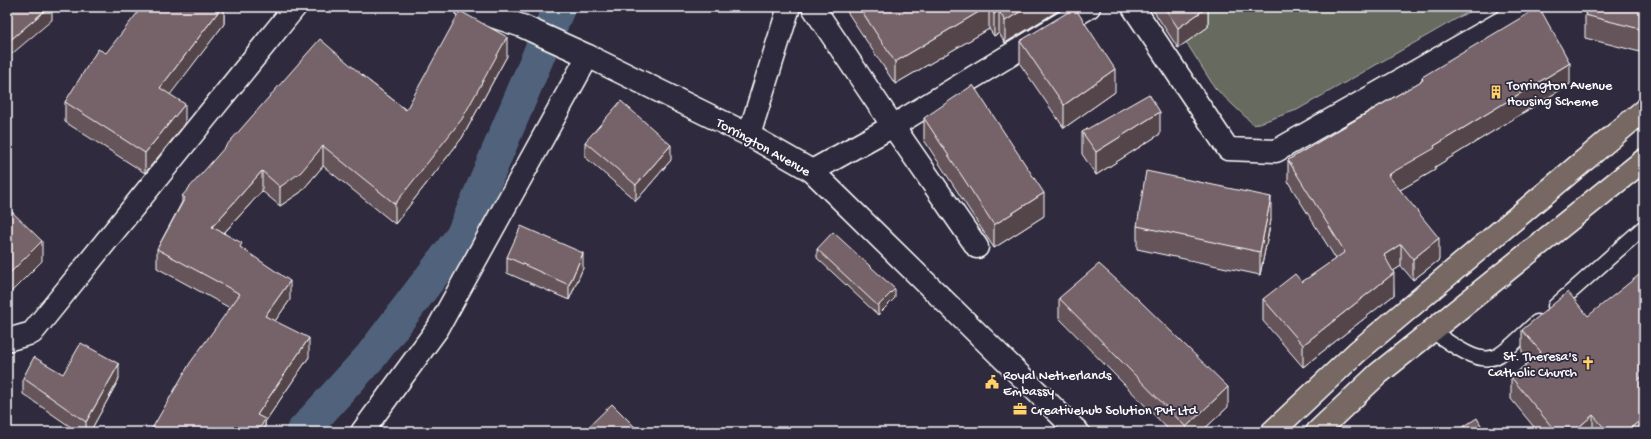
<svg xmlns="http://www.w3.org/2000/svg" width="1651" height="439" font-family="'Gochi Hand',sans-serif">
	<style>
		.green { fill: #666b5e; stroke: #b2b5ae }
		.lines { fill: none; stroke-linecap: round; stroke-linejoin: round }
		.canal { stroke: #51647c; stroke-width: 33 }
		.lane-casing { stroke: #fff; stroke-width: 17 }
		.street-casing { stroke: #fff; stroke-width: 25 }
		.secondary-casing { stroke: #fff; stroke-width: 25 }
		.primary-casing { stroke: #fff; stroke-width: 25 }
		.lane { stroke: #2f2a3d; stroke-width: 14 }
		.street { stroke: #2f2a3d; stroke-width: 22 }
		.secondary { stroke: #2f2a3d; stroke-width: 22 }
		.primary { stroke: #776864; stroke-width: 22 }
		.wall { fill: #65545a; stroke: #fff }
		.shaded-wall { fill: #53454a; stroke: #fff }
		.building { fill: #766269; stroke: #fff }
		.labels { text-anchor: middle; stroke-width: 3.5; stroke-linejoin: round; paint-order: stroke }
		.poi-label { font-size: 14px; fill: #fff; stroke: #2f2a3d; text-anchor: start }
		.street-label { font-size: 14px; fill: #fff; stroke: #2f2a3d }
	</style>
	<rect width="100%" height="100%" fill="#2f2a3d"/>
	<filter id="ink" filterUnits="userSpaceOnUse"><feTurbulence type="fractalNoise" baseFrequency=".025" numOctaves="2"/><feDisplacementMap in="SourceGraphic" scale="8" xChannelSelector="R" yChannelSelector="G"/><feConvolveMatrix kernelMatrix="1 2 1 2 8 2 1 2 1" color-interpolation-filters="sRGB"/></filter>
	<g filter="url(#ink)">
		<path class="green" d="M 1164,7 L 1477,7 L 1297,110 L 1254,125 L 1215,88 Z"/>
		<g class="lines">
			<path class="canal" d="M 302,432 L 371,356 L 462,236 L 559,7"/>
			<g class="lane-casing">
				<path id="lane" d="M 1555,306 L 1644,227
					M 1432,331 C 1448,341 1479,368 1499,355 C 1512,347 1525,332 1537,322"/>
			</g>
			<g class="street-casing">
				<path id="street" d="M 813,7 L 893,126 L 977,247
					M 1133,7 L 1228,149 L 1276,151 L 1529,7
					M 749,135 L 789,7
					M 812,171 L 893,126 L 1089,7
					M 7,340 L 32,333 L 295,7
					M 362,432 L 438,328 L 588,56"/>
			</g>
			<g class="secondary-casing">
				<path id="secondary" d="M 465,7 L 522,26 L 588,56 L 749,135 L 812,171 L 1078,432"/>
			</g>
			<g class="primary-casing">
				<path id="primary" d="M 1272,432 L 1357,352 L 1644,110
					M 1317,432 L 1378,374 L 1644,160"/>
			</g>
			<use href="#lane" class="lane"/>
			<use href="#street" class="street"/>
			<use href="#secondary" class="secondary"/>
			<use href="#primary" class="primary"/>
		</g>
		<path class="wall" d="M 224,7 L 224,24 L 170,94 L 185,124 L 145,173 L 65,122 L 65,102 L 106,53 Z
			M 844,7 L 1061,7 L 1061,9 L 1005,43 L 999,33 L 994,36 L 989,29 L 895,84 Z
			M 1151,7 L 1208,7 L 1208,27 L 1178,48 Z
			M 1644,7 L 1644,53 L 1585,38 L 1585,15 Z
			M 1020,41 L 1115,92 L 1064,128 L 1020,64 Z
			M 507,56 L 462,138 L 395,224 L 323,166 L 301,192 L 280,206 L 262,191 L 224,233 L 242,249 L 290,300 L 275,321 L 309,357 L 265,422 L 265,432 L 150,432 L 230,308 L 157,268 L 157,249 L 182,202 L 182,196 L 369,81 L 406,110 Z
			M 1422,77 L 1570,84 L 1435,167 L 1435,170 L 1400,190 L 1439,260 L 1413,280 L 1401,266 L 1393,271 L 1394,295 L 1303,367 L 1263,321 L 1263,299 L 1302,282 L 1336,259 L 1288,182 L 1288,160 L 1422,81 Z
			M 924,118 L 1044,216 L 994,248 L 924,140 Z
			M 1082,132 L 1160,134 L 1096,175 L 1082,154 Z
			M 585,142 L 671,160 L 636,201 L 585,157 Z
			M 1271,220 L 1260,275 L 1137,249 L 1137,226 Z
			M 817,249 L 895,298 L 878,315 L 817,258 Z
			M 507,257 L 583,268 L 569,300 L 507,273 Z
			M 1059,298 L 1228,407 L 1201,432 L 1171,432 L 1059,318 Z
			M 1522,330 L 1644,432 L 1538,432 L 1511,399 L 1511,377 L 1530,361 L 1522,352 Z
			M 23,378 L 119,379 L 90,432 L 78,432 L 23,394 Z"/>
		<path class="shaded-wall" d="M 49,7 L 52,7 L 52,20 L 7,58 L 7,43 Z
			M 222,7 L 224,7 L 224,24 L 160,108 L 160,88 Z
			M 987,7 L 989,7 L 989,29 L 895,84 L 895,62 Z
			M 1028,7 L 1061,7 L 1061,9 L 1005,43 L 1005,21 Z
			M 1208,7 L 1208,27 L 1178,48 L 1178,28 Z
			M 999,11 L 999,33 L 994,36 L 994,14 Z
			M 507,37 L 507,56 L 462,138 L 395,224 L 395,204 Z
			M 1570,63 L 1570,84 L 1435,167 L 1435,170 L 1388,197 L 1388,175 L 1434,146 Z
			M 1115,69 L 1115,92 L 1064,128 L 1064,105 Z
			M 185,104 L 185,124 L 145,173 L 145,153 Z
			M 1160,112 L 1160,134 L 1096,175 L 1096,152 Z
			M 671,145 L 671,160 L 636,201 L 636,185 Z
			M 323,146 L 323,166 L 301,192 L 280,206 L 280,187 Z
			M 262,171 L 262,191 L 212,246 L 212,227 Z
			M 1044,193 L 1044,216 L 994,248 L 994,225 Z
			M 1271,197 L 1271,220 L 1260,275 L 1260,252 Z
			M 1439,238 L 1439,260 L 1413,280 L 1413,259 Z
			M 42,241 L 42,261 L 7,296 L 7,276 Z
			M 1401,244 L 1401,266 L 1384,277 L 1384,255 Z
			M 583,253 L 583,268 L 569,300 L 569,285 Z
			M 1394,273 L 1394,295 L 1303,367 L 1303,345 Z
			M 290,281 L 290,300 L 265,335 L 265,316 Z
			M 895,289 L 895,298 L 878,315 L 878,306 Z
			M 309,338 L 309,357 L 265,422 L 265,432 L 257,432 L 257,415 Z
			M 119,364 L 119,379 L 90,432 L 86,432 L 86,422 Z
			M 1644,375 L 1644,398 L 1640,378 Z
			M 1228,387 L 1228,407 L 1201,432 L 1186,432 L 1186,427 Z
			M 1593,415 L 1593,432 L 1573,432 Z
			M 1644,417 L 1644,432 L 1626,432 Z"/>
		<path class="building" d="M 7,7 L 49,7 L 7,43 Z
			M 142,7 L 222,7 L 160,88 L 185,104 L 145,153 L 65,102 L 98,49 L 106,53 Z
			M 859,7 L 987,7 L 895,62 Z
			M 989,7 L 1028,7 L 1005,21 L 999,11 L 994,14 Z
			M 1164,7 L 1208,7 L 1178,28 Z
			M 1539,7 L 1570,63 L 1434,146 L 1435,148 L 1388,175 L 1439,238 L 1413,259 L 1401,244 L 1384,255 L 1394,273 L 1303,345 L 1263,299 L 1295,274 L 1302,282 L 1345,252 L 1288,160 L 1423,80 L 1422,77 Z
			M 1587,7 L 1644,7 L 1644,30 L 1585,15 Z
			M 1075,8 L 1115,69 L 1064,105 L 1020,41 Z
			M 460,11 L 507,37 L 462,119 L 395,204 L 323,146 L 301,172 L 280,187 L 262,171 L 212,227 L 242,243 L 240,247 L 290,281 L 265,316 L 309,338 L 257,415 L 265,419 L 258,432 L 191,432 L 186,429 L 184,432 L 150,432 L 190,363 L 240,294 L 157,249 L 185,198 L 182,196 L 320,39 L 369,81 L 406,110 Z
			M 973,85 L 1044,193 L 994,225 L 924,118 Z
			M 1149,94 L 1160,112 L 1096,152 L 1082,132 Z
			M 621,101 L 671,145 L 636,185 L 585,142 Z
			M 1146,171 L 1271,197 L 1260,252 L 1137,226 Z
			M 7,207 L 42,241 L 7,276 Z
			M 521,226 L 583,253 L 569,285 L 507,257 Z
			M 833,232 L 895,289 L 878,306 L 817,249 Z
			M 1099,264 L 1139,300 L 1228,387 L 1186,427 L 1059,298 Z
			M 1644,271 L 1644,375 L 1640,378 L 1644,384 L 1644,417 L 1626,432 L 1608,432 L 1593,415 L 1573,432 L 1556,432 L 1511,377 L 1541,352 L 1522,330 L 1568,292 L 1588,316 Z
			M 81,343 L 119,364 L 86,422 L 23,378 L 34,357 L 63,374 Z
			M 612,404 L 640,432 L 583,432 Z
			M 1477,418 L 1485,432 L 1455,432 Z"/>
	</g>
	<defs>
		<g id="building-bare" transform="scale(1.08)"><path d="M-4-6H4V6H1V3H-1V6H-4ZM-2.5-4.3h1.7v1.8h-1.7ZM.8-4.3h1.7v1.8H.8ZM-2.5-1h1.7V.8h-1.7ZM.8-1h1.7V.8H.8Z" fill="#ffd166" stroke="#2f2a3d" stroke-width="2.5" paint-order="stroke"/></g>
		<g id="church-bare" transform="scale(1.08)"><path d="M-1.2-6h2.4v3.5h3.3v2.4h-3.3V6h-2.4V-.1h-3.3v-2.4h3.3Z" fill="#ffd166" stroke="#2f2a3d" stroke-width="2.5" paint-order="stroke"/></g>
		<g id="civic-bare" transform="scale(1.08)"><path d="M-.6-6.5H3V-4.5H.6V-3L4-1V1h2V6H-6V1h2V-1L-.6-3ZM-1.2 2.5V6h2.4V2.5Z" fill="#ffd166" stroke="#2f2a3d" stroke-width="2.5" paint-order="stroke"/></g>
		<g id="office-bare" transform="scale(1.08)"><path d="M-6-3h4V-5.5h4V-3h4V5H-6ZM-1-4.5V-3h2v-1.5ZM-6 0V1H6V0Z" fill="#ffd166" stroke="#2f2a3d" stroke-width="2.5" paint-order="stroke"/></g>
	</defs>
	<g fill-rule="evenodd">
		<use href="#building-bare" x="1496" y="92"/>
		<use href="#church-bare" x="1588" y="363"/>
		<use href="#civic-bare" x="992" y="382"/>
		<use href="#office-bare" x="1020" y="409"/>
	</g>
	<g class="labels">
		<g class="poi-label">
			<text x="1507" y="89">Torrington Avenue<tspan x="1507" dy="16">Housing Scheme</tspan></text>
			<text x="1577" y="360" text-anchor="end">St. Theresa's<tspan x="1577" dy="16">Catholic Church</tspan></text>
			<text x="1003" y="379">Royal Netherlands<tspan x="1003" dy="16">Embassy</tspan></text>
			<text x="1031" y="414">Creativehub Solution Pvt Ltd</text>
		</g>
		<g class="street-label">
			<text transform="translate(764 146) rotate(29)" y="5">Torrington Avenue</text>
		</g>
	</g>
	<rect width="1651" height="439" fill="none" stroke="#2f2a3d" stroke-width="24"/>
	<rect x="12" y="12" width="1627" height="415" fill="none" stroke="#fff" stroke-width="1.5" filter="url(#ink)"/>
</svg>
